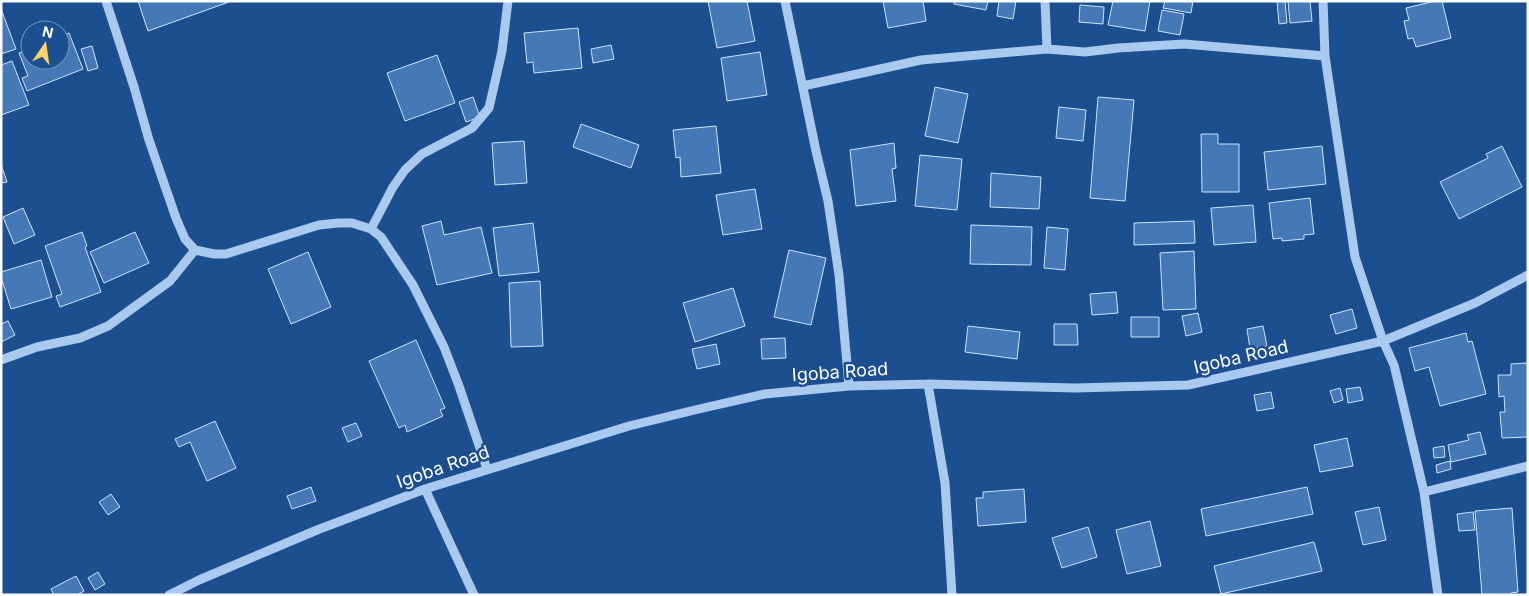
<svg xmlns="http://www.w3.org/2000/svg" width="1529" height="596" font-family="Inter,sans-serif">
	<style>
		.building { fill: #4478b7; stroke: #cfe3fa }
		.lines { fill: none; stroke-linecap: round; stroke-linejoin: round }
		.minor { stroke: #a9c9ee; stroke-width: 9 }
		.labels { text-anchor: middle; stroke-width: 5; stroke-linejoin: round; paint-order: stroke }
		.street-label { font-size: 18px; fill: #fff; stroke: #1b4f8f }
	</style>
	<rect width="100%" height="100%" fill="#1b4f8f"/>
	<path class="building" d="M 138,1 L 229,1 L 229,2 L 148,31 Z
		M 708,1 L 747,1 L 755,41 L 717,48 Z
		M 883,1 L 923,1 L 926,21 L 888,28 Z
		M 954,1 L 988,1 L 986,10 L 954,4 Z
		M 999,1 L 1016,1 L 1013,19 L 997,16 Z
		M 1113,1 L 1150,1 L 1145,31 L 1108,25 Z
		M 1165,1 L 1193,1 L 1191,13 L 1163,8 Z
		M 1277,1 L 1285,1 L 1287,23 L 1279,24 Z
		M 1288,1 L 1310,1 L 1312,21 L 1290,23 Z
		M 1435,1 L 1442,1 L 1451,38 L 1416,47 L 1413,38 L 1408,39 L 1404,21 L 1409,20 L 1406,8 Z
		M 1080,5 L 1104,7 L 1103,24 L 1079,22 Z
		M 1,9 L 16,49 L 1,54 Z
		M 1162,10 L 1184,14 L 1180,35 L 1158,31 Z
		M 578,28 L 582,68 L 534,73 L 533,62 L 527,63 L 524,33 Z
		M 69,33 L 83,69 L 27,91 L 22,78 L 28,76 L 19,53 L 30,49 L 30,60 L 60,60 L 60,37 Z
		M 611,45 L 614,59 L 593,63 L 591,49 Z
		M 92,46 L 98,68 L 88,71 L 81,49 Z
		M 760,52 L 767,95 L 727,101 L 721,58 Z
		M 437,55 L 455,103 L 405,121 L 387,73 Z
		M 12,61 L 29,105 L 1,115 L 1,65 Z
		M 935,87 L 968,94 L 958,143 L 925,136 Z
		M 473,97 L 480,117 L 466,122 L 459,102 Z
		M 1098,97 L 1134,100 L 1125,201 L 1090,198 Z
		M 1059,107 L 1086,110 L 1083,141 L 1056,138 Z
		M 581,124 L 639,145 L 631,168 L 573,147 Z
		M 716,126 L 721,173 L 681,177 L 680,157 L 676,158 L 673,130 Z
		M 1201,134 L 1218,134 L 1218,144 L 1239,144 L 1239,192 L 1202,192 Z
		M 524,141 L 527,183 L 495,185 L 492,143 Z
		M 894,143 L 896,168 L 892,169 L 896,201 L 856,206 L 850,150 Z
		M 1322,146 L 1326,184 L 1268,190 L 1264,152 Z
		M 1502,146 L 1522,187 L 1459,219 L 1440,182 L 1488,158 L 1486,154 Z
		M 920,155 L 962,159 L 957,210 L 915,206 Z
		M 1,164 L 7,182 L 1,183 Z
		M 991,173 L 1041,177 L 1039,209 L 990,207 Z
		M 755,189 L 762,229 L 723,235 L 716,195 Z
		M 1310,198 L 1314,234 L 1304,235 L 1304,239 L 1282,241 L 1282,238 L 1273,239 L 1269,203 Z
		M 1253,205 L 1256,242 L 1214,245 L 1211,208 Z
		M 23,208 L 35,235 L 14,244 L 3,217 Z
		M 441,221 L 444,235 L 481,227 L 492,273 L 437,285 L 422,226 Z
		M 1194,221 L 1195,243 L 1134,245 L 1134,223 Z
		M 533,223 L 539,272 L 499,276 L 493,228 Z
		M 971,225 L 1032,227 L 1031,265 L 970,264 Z
		M 1047,227 L 1068,229 L 1065,270 L 1044,268 Z
		M 82,232 L 87,246 L 85,247 L 101,292 L 60,307 L 56,296 L 62,294 L 45,246 Z
		M 135,232 L 149,263 L 104,283 L 90,252 Z
		M 789,250 L 826,258 L 811,325 L 774,317 Z
		M 1194,251 L 1196,309 L 1163,310 L 1160,253 Z
		M 308,252 L 331,307 L 291,324 L 268,269 Z
		M 41,260 L 52,297 L 11,309 L 1,277 L 1,272 Z
		M 540,281 L 543,346 L 511,347 L 509,283 Z
		M 733,288 L 745,326 L 695,342 L 683,303 Z
		M 1116,292 L 1118,313 L 1092,315 L 1090,294 Z
		M 1352,309 L 1357,328 L 1336,334 L 1330,315 Z
		M 1198,313 L 1202,332 L 1186,336 L 1182,316 Z
		M 1131,317 L 1159,317 L 1159,337 L 1131,337 Z
		M 8,321 L 15,335 L 1,342 L 1,324 Z
		M 1054,324 L 1077,324 L 1078,345 L 1054,345 Z
		M 968,326 L 1020,332 L 1017,359 L 965,352 Z
		M 1263,326 L 1267,346 L 1250,349 L 1247,329 Z
		M 1466,333 L 1468,342 L 1472,341 L 1486,394 L 1440,406 L 1429,367 L 1415,371 L 1409,348 Z
		M 785,338 L 786,358 L 762,359 L 761,339 Z
		M 416,340 L 445,408 L 440,410 L 443,416 L 407,432 L 405,425 L 399,428 L 369,361 Z
		M 716,344 L 720,364 L 697,369 L 692,349 Z
		M 1528,363 L 1528,437 L 1502,438 L 1500,412 L 1505,412 L 1504,396 L 1499,397 L 1498,375 L 1511,375 L 1511,364 Z
		M 1360,387 L 1363,400 L 1348,403 L 1346,389 Z
		M 1340,388 L 1343,400 L 1334,403 L 1330,391 Z
		M 1271,392 L 1274,408 L 1257,411 L 1254,395 Z
		M 215,421 L 236,468 L 207,481 L 190,442 L 179,447 L 175,439 Z
		M 356,423 L 362,436 L 348,442 L 342,428 Z
		M 1480,432 L 1486,454 L 1451,462 L 1448,445 L 1469,440 L 1467,435 Z
		M 1347,438 L 1353,466 L 1320,472 L 1314,445 Z
		M 1444,446 L 1445,457 L 1434,458 L 1433,448 Z
		M 1450,461 L 1451,469 L 1437,473 L 1436,465 Z
		M 311,487 L 316,501 L 292,509 L 287,496 Z
		M 1307,487 L 1313,514 L 1206,536 L 1201,509 Z
		M 1024,489 L 1026,522 L 978,526 L 976,498 L 983,498 L 983,492 Z
		M 111,494 L 120,507 L 108,515 L 99,502 Z
		M 1379,507 L 1386,540 L 1363,545 L 1355,512 Z
		M 1512,508 L 1518,592 L 1511,593 L 1511,595 L 1482,595 L 1475,511 Z
		M 1473,512 L 1475,530 L 1459,531 L 1457,514 Z
		M 1150,521 L 1161,566 L 1127,574 L 1116,530 Z
		M 1088,527 L 1097,557 L 1062,568 L 1052,538 Z
		M 1314,542 L 1322,571 L 1221,594 L 1214,566 Z
		M 98,572 L 105,584 L 95,590 L 88,578 Z
		M 76,576 L 84,591 L 77,595 L 54,595 L 51,589 Z"/>
	<g class="lines">
		<path class="minor" d="M 106,1 L 134,87 L 149,140 L 176,218 L 185,239 L 195,250 L 214,254 L 226,254 L 319,225 L 338,223 L 352,223 L 371,229 L 381,237 L 413,285 L 444,347 L 459,386 L 487,469
			M 785,1 L 816,151 L 828,201 L 839,275 L 849,386
			M 1045,1 L 1047,49
			M 1323,1 L 1325,56 L 1355,257 L 1383,341 L 1394,365 L 1424,492 L 1438,595
			M 803,86 L 921,60 L 1047,49 L 1085,52 L 1118,48 L 1184,44 L 1325,56
			M 371,229 L 393,187 L 405,170 L 422,154 L 472,128 L 489,108 L 502,51 L 508,1
			M 1,360 L 37,347 L 80,338 L 108,326 L 170,281 L 195,250
			M 928,384 L 945,483 L 952,595
			M 425,489 L 474,595
			M 1424,492 L 1528,466
			M 169,595 L 199,580 L 317,530 L 425,489 L 629,426 L 699,409 L 765,394 L 849,386 L 928,384 L 1075,388 L 1188,385 L 1383,341 L 1475,303 L 1528,275"/>
	</g>
	<g class="labels">
		<g class="street-label">
			<text transform="translate(1241 357) rotate(-13)" y="6">Igoba Road</text>
			<text transform="translate(840 372) rotate(-4)" y="6">Igoba Road</text>
			<text transform="translate(443 467) rotate(-19)" y="6">Igoba Road</text>
		</g>
	</g>
	<rect width="1529" height="596" fill="none" stroke="#ffffff" stroke-width="5"/>
	<g transform="translate(45 45) rotate(13)"><circle r="24" fill="#1b4f8f" stroke="#7695bc"/>
	<path d="M0-4L9 19L0 12L-9 19Z" fill="#ffd166"/>
	<text y="-8" font-size="14" font-weight="bold" text-anchor="middle" fill="#ffffff">N</text>
	</g>
</svg>
